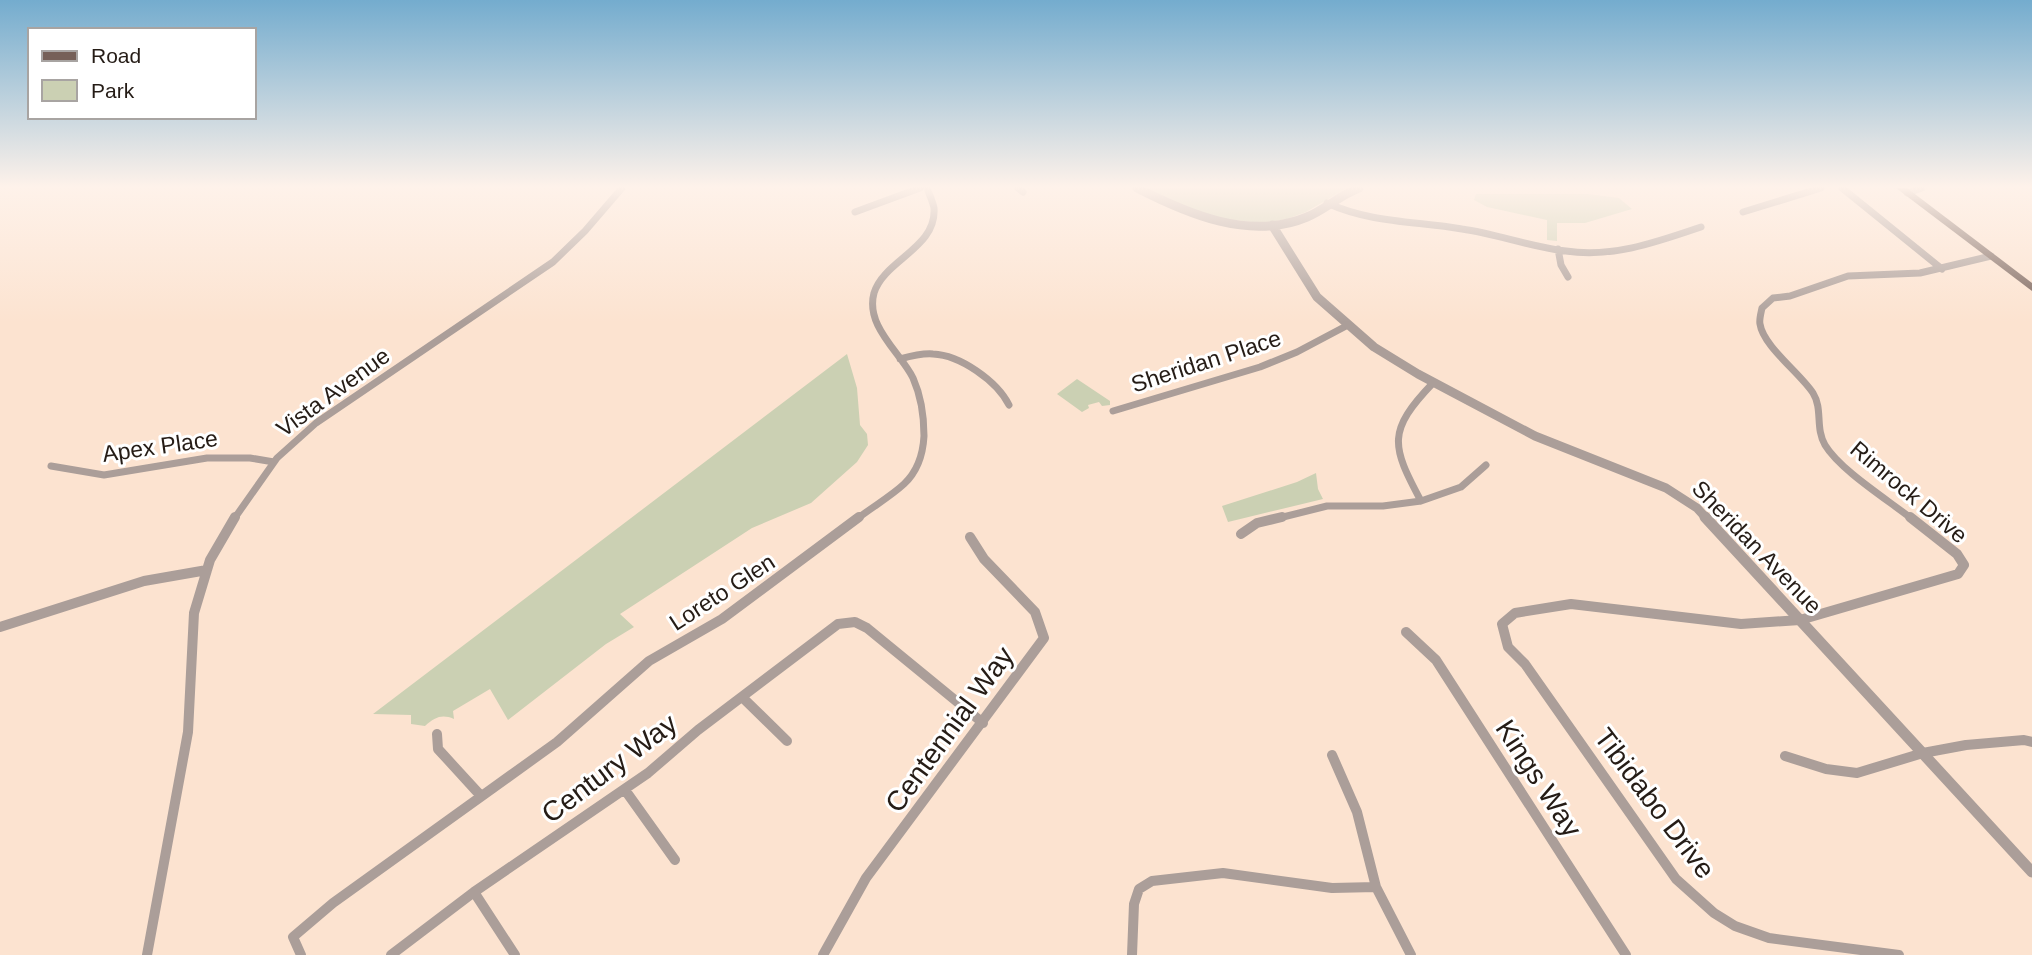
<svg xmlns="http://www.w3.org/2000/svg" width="2032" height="955" font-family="Helvetica,sans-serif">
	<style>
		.green { fill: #cbd0b3 }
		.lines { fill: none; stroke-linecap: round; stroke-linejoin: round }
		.minor-far1 { stroke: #ab9e99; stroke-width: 7 }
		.minor { stroke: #ab9e99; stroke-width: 10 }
		.tertiary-far1 { stroke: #ab9e99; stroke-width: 9 }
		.tertiary { stroke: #ab9e99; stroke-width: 11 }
		.primary { fill: #766058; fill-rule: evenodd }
		.labels { text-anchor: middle; stroke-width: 6; stroke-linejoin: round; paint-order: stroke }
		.street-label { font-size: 23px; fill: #251c16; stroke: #fff }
		.near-street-label { font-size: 28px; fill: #251c16; stroke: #fff }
	</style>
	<rect width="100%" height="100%" fill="#fce3d0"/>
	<path class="green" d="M 1145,188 L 1347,188 L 1306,212 L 1287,219 L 1263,223 L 1202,217 Z
		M 1476,194 L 1588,194 L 1619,198 L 1632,209 L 1585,223 L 1557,223 L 1557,241 L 1547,240 L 1547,220 L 1487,207 L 1474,200 Z
		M 847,354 L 857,388 L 860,425 L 867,434 L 868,445 L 857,462 L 811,503 L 752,528 L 620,614 L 634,627 L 606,644 L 508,720 L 490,689 L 453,711 L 454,719 C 442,714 435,717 425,726 L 411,724 L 411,715 L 373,714 Z
		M 1077,379 L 1110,401 L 1110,405 L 1102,406 L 1099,402 L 1088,405 L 1089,408 L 1082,412 L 1057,394 Z
		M 1316,473 L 1318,489 L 1323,499 L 1228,522 L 1222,506 L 1297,482 Z"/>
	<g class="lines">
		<path class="minor-far1" d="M 1018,188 L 1023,192
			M 1842,188 L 1942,269
			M 1907,193 L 1922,188
			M 1327,203 C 1371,223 1415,221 1462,229 C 1497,234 1531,247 1566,251 C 1613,258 1657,242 1701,227
			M 855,212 L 920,188
			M 1743,212 L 1821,188
			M 1558,249 L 1561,265 L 1568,277
			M 900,359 C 911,356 922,353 933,354 C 960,355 997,381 1009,405
			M 1113,411 L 1260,367 L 1297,352 L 1348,325
			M 51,466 L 104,475 L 207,458 L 250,458 L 274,462
			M 1421,501 C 1391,445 1387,431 1433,383
			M 234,519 L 277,458 L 316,423 L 553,262 L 585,231 L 622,188
			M 857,519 C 872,507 890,497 904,484 C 918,471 923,454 924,436 C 924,416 921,396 913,378 C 900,352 865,326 874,293 C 884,260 937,248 934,208 C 933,202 929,194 927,188
			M 1275,519 L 1327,506 L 1383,506 L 1421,501 L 1461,487 L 1486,465
			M 1912,519 C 1888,500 1840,470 1825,445 C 1815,428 1823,409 1813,393 C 1801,374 1763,346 1760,324 C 1759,320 1761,313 1762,308 L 1773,298 L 1790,296 L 1848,276 L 1920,273 L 1991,256"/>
		<path class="minor" d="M 1241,534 L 1257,523 L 1282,517
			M 0,627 L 144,581 L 207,570
			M 1406,632 L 1436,660 L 1626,955
			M 742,697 L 787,741
			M 437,734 L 438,749 L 481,796
			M 1332,755 L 1357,812 L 1376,887 L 1411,955
			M 1785,756 L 1826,769 L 1857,773 L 1923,753 L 1966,745 L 2024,740 L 2032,742
			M 625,790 L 675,860
			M 474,892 L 515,955
			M 147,955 L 188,732 L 194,613 L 210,560 L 235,517
			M 301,955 L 293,937 L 333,903 L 557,742 L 649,661 L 722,619 L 859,517
			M 391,955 L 474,892 L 648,773 L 698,730 L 838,624 L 855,622 L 867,628 L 983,723
			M 823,955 L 866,878 L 1044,638 L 1035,612 L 984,559 L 970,537
			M 1132,955 L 1134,904 L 1139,889 L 1152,881 L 1223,873 L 1332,888 L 1376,887
			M 1899,955 L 1769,938 L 1735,926 L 1714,913 L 1676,879 L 1525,664 L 1508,647 L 1502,624 L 1515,613 L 1571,604 L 1741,624 L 1800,620 L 1958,574 L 1964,565 L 1957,554 L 1910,517"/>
		<path class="tertiary-far1" d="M 1137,188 C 1188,214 1250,241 1307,217 C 1326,209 1340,195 1359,188
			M 1272,225 L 1317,297 L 1374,347 L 1418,374 L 1535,436 L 1666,488 L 1697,508 L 1707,519"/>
		<path class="tertiary" d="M 1705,517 L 2032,872"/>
		<path class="primary" d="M 1896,188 L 1907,188 L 2032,283 L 2032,291 Z"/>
	</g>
	<linearGradient id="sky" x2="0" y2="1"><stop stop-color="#74acce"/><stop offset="0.58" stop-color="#fef2ea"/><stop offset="1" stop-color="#fef2ea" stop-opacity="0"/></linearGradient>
	<rect width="2032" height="322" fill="url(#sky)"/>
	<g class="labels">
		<g class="street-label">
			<text transform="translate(1206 361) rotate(-18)" y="8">Sheridan Place</text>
			<text transform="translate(333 392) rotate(-36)" y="8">Vista Avenue</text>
			<text transform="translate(160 446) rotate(-8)" y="8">Apex Place</text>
			<text transform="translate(1909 492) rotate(40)" y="8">Rimrock Drive</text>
			<text transform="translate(1757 547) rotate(46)" y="8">Sheridan Avenue</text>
			<text transform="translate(722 592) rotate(-33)" y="8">Loreto Glen</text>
		</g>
		<g class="near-street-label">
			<text transform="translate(949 729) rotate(-54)" y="10">Centennial Way</text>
			<text transform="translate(609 768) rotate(-37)" y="10">Century Way</text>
			<text transform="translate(1539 778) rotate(57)" y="10">Kings Way</text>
			<text transform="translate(1655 803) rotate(53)" y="10">Tibidabo Drive</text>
		</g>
	</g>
	<rect x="28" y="28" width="228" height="91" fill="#ffffff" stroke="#a8a4a2" stroke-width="2"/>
	<rect x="42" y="51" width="35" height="10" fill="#766058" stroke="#a8a4a2" stroke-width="2"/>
	<text x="91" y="63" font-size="21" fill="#251c16">Road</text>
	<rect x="42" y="80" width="35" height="21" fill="#cbd0b3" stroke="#a8a4a2" stroke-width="2"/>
	<text x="91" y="98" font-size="21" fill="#251c16">Park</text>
</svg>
